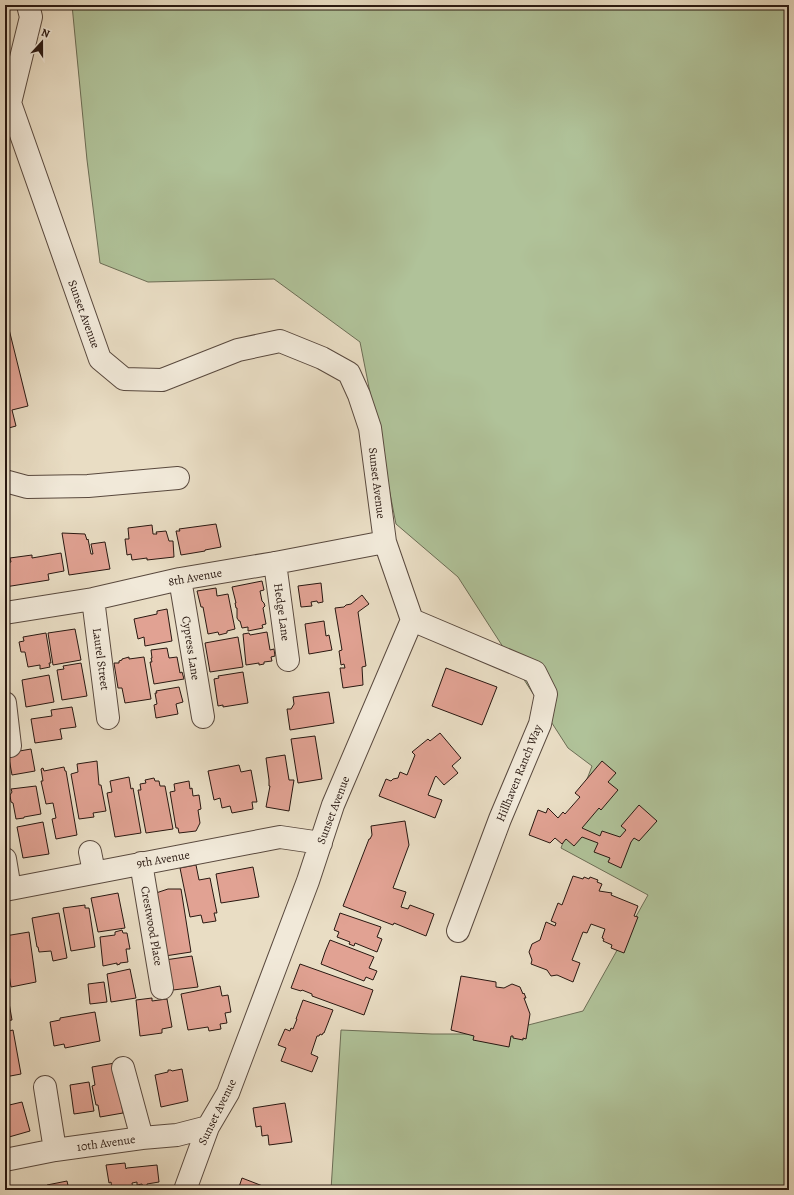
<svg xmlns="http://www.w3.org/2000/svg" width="794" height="1195" font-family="Alegreya,serif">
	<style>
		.green { fill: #b0c299; stroke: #6c6d55 }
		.building { fill: #e1a293; stroke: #291811 }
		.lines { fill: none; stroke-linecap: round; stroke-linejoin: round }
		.minor-casing { stroke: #59493e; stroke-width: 24 }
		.minor { stroke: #f1e9d9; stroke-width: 22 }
		.labels { text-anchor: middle; stroke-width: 4; stroke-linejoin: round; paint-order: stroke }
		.street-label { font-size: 12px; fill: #291811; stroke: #f1e9d9 }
	</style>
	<rect width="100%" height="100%" fill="#e9ddc4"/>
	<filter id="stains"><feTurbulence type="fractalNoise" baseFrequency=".005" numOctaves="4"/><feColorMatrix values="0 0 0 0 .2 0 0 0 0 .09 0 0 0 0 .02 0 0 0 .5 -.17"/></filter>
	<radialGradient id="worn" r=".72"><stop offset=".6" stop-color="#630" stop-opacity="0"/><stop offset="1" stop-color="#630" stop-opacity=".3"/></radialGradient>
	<path class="green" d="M 72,5 L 789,5 L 789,1190 L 331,1190 L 341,1030 L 432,1034 L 493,1034 L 583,1011 L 648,895 L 561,848 L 592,766 L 568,748 L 458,577 L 396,524 L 360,342 L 274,279 L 148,282 L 100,263 L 87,160 Z"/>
	<path class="building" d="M 5,313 L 28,406 L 12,410 L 16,426 L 5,429 Z
		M 216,524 L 221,547 L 205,550 L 205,551 L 181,555 L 176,531 L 180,531 L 179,529 Z
		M 152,525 L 153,534 L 157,534 L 156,532 L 166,531 L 169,541 L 173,541 L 174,557 L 147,560 L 147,558 L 132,560 L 131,554 L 127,555 L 125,539 L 129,539 L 128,528 Z
		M 62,533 L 85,534 L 87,540 L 88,539 L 91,554 L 93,554 L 91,544 L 105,542 L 110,569 L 69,575 Z
		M 61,553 L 64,571 L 48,574 L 49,580 L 5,587 L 5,566 L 7,565 L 7,563 L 11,562 L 10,558 L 32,555 L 32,558 Z
		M 262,581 L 264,590 L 260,591 L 262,601 L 264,603 L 265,606 L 263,608 L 266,624 L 262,625 L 263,628 L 248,631 L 248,627 L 242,628 L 240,621 L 239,621 L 237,618 L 237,608 L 236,608 L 235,603 L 236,603 L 232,587 Z
		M 321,583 L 323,602 L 318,603 L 317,601 L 311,602 L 312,606 L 301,607 L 298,586 Z
		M 216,588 L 217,596 L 228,594 L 235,629 L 227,631 L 227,633 L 219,635 L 218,632 L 208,634 L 203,607 L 201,607 L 197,591 Z
		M 362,595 L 369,604 L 358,612 L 366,666 L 362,667 L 363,685 L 343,688 L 340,668 L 345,668 L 344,664 L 341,665 L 339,651 L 342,650 L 335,608 L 344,607 L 346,605 L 351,604 Z
		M 167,609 L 172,641 L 145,646 L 144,637 L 138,639 L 134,619 L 157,614 L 157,611 Z
		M 324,621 L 326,636 L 329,635 L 332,650 L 309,654 L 305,624 Z
		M 75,629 L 81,660 L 53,665 L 48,633 Z
		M 267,632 L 270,650 L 274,649 L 275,656 L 271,657 L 272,661 L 264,662 L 264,664 L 259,665 L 259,663 L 246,665 L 243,634 L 249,633 L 250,635 Z
		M 46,633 L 51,663 L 49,663 L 50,667 L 40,669 L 40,665 L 28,667 L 25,652 L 21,652 L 19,642 L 24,641 L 23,637 Z
		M 238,637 L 243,667 L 210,672 L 205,643 Z
		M 167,648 L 169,658 L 177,657 L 180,673 L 182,672 L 184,679 L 154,684 L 150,662 L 152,662 L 151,658 L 152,658 L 151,650 Z
		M 129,657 L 129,659 L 144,657 L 151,699 L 125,703 L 122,688 L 118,688 L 114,663 L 119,663 L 119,661 L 122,660 L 122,659 Z
		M 81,663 L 87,696 L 62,700 L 57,670 L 64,669 L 63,666 Z
		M 446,668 L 497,687 L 482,725 L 432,706 Z
		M 243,672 L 248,703 L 223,707 L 223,705 L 218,706 L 214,679 L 219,678 L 218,676 Z
		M 49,675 L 54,702 L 26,707 L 22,680 Z
		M 179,687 L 183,702 L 176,704 L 178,714 L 156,718 L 154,705 L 157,704 L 155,693 L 157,693 L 156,691 Z
		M 329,692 L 334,723 L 290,730 L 287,709 L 291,709 L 294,704 L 293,697 Z
		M 72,707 L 76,727 L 60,729 L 62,739 L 35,743 L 31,719 L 52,716 L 51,710 Z
		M 440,733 L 461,758 L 452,766 L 458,773 L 444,785 L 436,776 L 435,777 L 428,795 L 442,800 L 435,818 L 379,796 L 386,779 L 391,781 L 393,779 L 398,778 L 400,772 L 407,775 L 415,755 L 412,752 L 428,739 L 430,741 Z
		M 315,736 L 322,779 L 298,783 L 291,739 Z
		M 31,749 L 35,771 L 12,775 L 8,753 Z
		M 285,755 L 289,780 L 294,780 L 289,811 L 266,807 L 270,786 L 269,786 L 269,780 L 266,758 Z
		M 97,761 L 99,785 L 101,785 L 106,811 L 93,813 L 94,817 L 79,819 L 71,774 L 78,772 L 77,764 Z
		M 602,761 L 616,773 L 608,782 L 618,790 L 601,810 L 599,808 L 582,828 L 600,836 L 602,831 L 620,837 L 626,830 L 621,826 L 639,805 L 657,821 L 639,841 L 634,838 L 631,842 L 621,868 L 608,862 L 610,858 L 594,852 L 598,843 L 582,837 L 574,846 L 566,839 L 562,844 L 555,838 L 550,843 L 529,835 L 538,810 L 546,813 L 548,808 L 558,818 L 563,812 L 565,814 L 580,797 L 575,793 Z
		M 239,765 L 241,772 L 251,770 L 257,802 L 252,802 L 253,809 L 232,813 L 230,806 L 222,808 L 220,798 L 214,800 L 208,771 Z
		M 64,767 L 65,771 L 66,771 L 77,835 L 56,839 L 52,819 L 56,818 L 53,803 L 46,804 L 41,781 L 43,781 L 41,769 L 43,768 L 44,771 Z
		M 129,777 L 131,789 L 133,788 L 141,833 L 115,837 L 107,793 L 112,792 L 110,781 Z
		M 154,778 L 155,781 L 159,781 L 160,786 L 165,786 L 173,829 L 146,833 L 138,790 L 141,790 L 140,784 L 146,783 L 145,780 Z
		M 189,781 L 190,789 L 192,788 L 193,796 L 199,795 L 201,809 L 198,810 L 200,823 L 196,831 L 179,833 L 178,828 L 176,828 L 170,792 L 175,791 L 174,784 Z
		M 36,786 L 41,814 L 24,817 L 24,818 L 16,819 L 13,803 L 11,802 L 10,795 L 12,792 L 11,789 Z
		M 405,821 L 409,845 L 393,888 L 406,892 L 401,907 L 408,909 L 410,905 L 434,914 L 426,936 L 394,923 L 393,925 L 343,906 L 369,839 L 370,839 L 372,835 L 371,826 Z
		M 43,822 L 49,854 L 23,858 L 17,827 Z
		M 196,865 L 199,880 L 210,878 L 217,913 L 214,913 L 216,921 L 203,923 L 201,915 L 190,917 L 180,868 Z
		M 253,867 L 259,897 L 221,903 L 216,874 Z
		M 573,876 L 583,879 L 584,877 L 589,879 L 590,877 L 598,880 L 597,882 L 602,884 L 599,891 L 612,893 L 611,895 L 638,906 L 634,916 L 638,917 L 624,953 L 611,948 L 612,945 L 603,941 L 604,939 L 602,938 L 605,929 L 591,924 L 587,933 L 583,932 L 572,960 L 580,963 L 573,982 L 557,975 L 551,976 L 547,970 L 531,964 L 532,960 L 529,952 L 532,944 L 540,940 L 546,922 L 555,926 L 556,923 L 551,921 L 558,903 L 562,905 Z
		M 168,889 L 181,889 L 191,952 L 165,956 L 156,893 Z
		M 118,893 L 125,928 L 98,932 L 91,898 Z
		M 85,905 L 85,908 L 89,908 L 95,947 L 71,951 L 63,908 Z
		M 59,913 L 67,958 L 53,961 L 51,951 L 39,952 L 38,947 L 37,947 L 32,918 Z
		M 340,913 L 381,927 L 377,937 L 382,939 L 377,952 L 355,943 L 354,946 L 349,944 L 350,942 L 337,937 L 339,932 L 334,930 Z
		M 122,930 L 123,933 L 127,933 L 130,949 L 126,949 L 128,962 L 120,963 L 120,964 L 117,965 L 117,963 L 103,966 L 100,937 L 115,935 L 115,932 Z
		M 29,932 L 36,982 L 11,987 L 7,962 L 9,962 L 5,936 Z
		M 330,940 L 374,957 L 369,968 L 377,971 L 373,980 L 366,977 L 364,981 L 321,964 L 325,952 Z
		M 192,956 L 198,987 L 173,990 L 170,975 L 165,960 Z
		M 300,964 L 373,990 L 364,1015 L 312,996 L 312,994 L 302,990 L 301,991 L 291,988 Z
		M 130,969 L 136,998 L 111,1002 L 107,974 Z
		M 461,976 L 496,982 L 496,987 L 504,988 L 512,984 L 520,987 L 523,994 L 524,993 L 526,998 L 524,998 L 530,1014 L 526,1039 L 523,1038 L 523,1040 L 513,1038 L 513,1036 L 511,1036 L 509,1047 L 473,1040 L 474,1036 L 451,1030 Z
		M 104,982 L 107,1002 L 90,1004 L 88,984 Z
		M 220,986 L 222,996 L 228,995 L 231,1012 L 225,1013 L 227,1023 L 220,1024 L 221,1029 L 209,1031 L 208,1027 L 188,1030 L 181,994 Z
		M 7,991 L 12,1020 L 5,1021 L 5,992 Z
		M 152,998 L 152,1001 L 167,999 L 172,1027 L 162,1029 L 162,1033 L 140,1036 L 136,1000 Z
		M 303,1000 L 333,1010 L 324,1033 L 323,1033 L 322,1035 L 320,1034 L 319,1036 L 317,1036 L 311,1054 L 318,1057 L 312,1072 L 281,1061 L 286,1048 L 278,1045 L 285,1029 L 290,1031 L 291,1028 L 293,1029 L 297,1019 L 296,1019 Z
		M 95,1012 L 100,1041 L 65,1048 L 64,1044 L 54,1046 L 50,1022 L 60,1020 L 60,1018 Z
		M 13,1030 L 21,1074 L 5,1077 L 5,1032 Z
		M 115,1063 L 123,1113 L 100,1117 L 98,1105 L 96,1105 L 92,1086 L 95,1085 L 92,1067 Z
		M 182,1069 L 188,1101 L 161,1107 L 155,1075 L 168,1072 L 168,1070 L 171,1070 L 172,1071 Z
		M 89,1082 L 94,1111 L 74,1114 L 70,1085 Z
		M 22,1102 L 30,1131 L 9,1137 L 5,1122 L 5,1106 Z
		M 285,1103 L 292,1142 L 269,1145 L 268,1135 L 262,1136 L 261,1126 L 256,1127 L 253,1108 Z
		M 125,1163 L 126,1169 L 127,1168 L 157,1165 L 159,1182 L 147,1184 L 147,1186 L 143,1187 L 142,1184 L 137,1185 L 137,1182 L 132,1183 L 133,1190 L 112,1190 L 111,1182 L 109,1183 L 106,1165 Z
		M 242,1178 L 273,1190 L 238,1190 Z
		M 67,1181 L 69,1190 L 48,1190 L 47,1185 Z"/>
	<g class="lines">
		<g class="minor-casing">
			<path id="minor" d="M 28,5 L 31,17 L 10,103 L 100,359 L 124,379 L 162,380 L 238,350 L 280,341 L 322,358 L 349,373 L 359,395 L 370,428 L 385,542 L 412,620 L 333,805 L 308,881 L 228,1093 L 208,1127 L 185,1190
				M 5,481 L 27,487 L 88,486 L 178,478
				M 275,563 L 288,660
				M 180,579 L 203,717
				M 93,599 L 108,718
				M 5,613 L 93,599 L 180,579 L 275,563 L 385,542
				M 412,620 L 535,672 L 546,694 L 540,724 L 500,819 L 458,931
				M 5,703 L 10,746
				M 90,852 L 94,872
				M 5,859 L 10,889
				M 141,863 L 162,988
				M 5,890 L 280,837 L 321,843
				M 123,1068 L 142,1138
				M 45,1087 L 55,1150
				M 5,1160 L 55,1150 L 142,1138 L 177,1135 L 208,1127"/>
		</g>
		<use href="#minor" class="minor"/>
	</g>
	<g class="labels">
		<g class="street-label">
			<text transform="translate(84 314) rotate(70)" y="4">Sunset Avenue</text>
			<text transform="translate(377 483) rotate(83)" y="4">Sunset Avenue</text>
			<text transform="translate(195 577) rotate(-10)" y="4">8th Avenue</text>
			<text transform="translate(282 612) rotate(82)" y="4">Hedge Lane</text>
			<text transform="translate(191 648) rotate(81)" y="4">Cypress Lane</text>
			<text transform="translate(101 659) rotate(82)" y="4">Laurel Street</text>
			<text transform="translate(519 773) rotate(-68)" y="4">Hillhaven Ranch Way</text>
			<text transform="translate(333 810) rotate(-69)" y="4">Sunset Avenue</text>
			<text transform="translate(163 859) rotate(-10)" y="4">9th Avenue</text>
			<text transform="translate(152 926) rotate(80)" y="4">Crestwood Place</text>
			<text transform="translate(217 1112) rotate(-64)" y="4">Sunset Avenue</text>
			<text transform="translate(106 1143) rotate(-8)" y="4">10th Avenue</text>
		</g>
	</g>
	<rect width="794" height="1195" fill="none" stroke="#e9ddc4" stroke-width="20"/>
	<rect x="6" y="6" width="782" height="1183" fill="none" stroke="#291811" stroke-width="2"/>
	<rect x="10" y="10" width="774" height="1175" fill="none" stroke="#291811"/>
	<g transform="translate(42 42) rotate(21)" stroke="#f1e9d9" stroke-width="3" paint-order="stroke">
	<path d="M0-3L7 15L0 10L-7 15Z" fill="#291811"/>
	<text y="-6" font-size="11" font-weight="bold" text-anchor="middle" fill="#291811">N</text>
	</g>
	<rect width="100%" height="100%" filter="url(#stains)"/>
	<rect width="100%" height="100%" fill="url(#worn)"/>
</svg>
